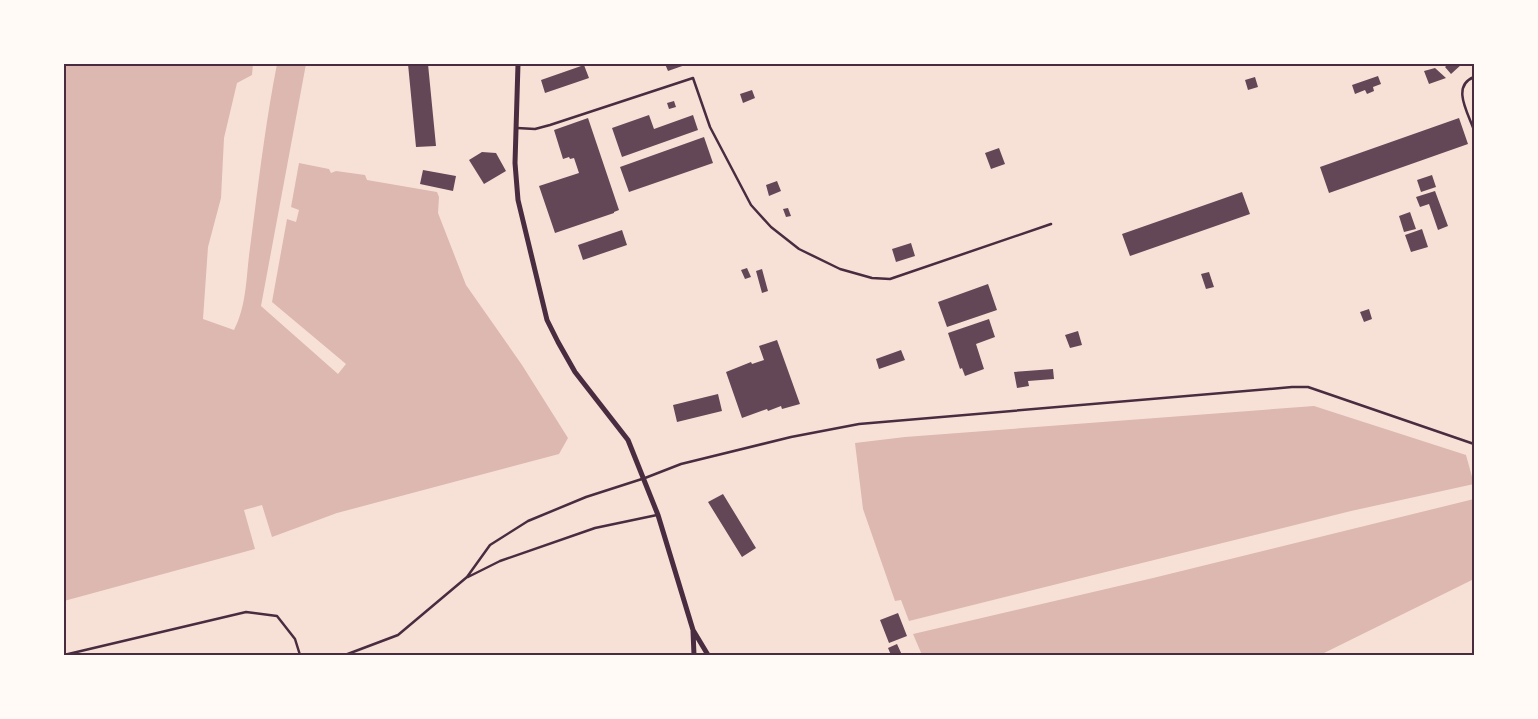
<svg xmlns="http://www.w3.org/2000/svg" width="1538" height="719" font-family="Inter,sans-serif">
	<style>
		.water { fill: #dcb8b0 }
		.building { fill: #644757 }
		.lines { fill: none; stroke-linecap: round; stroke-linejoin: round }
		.service { stroke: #4a2c40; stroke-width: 2.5 }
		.minor { stroke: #4a2c40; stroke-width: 5 }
		.neatline { fill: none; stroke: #4a2c40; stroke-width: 2 }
	</style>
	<rect width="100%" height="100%" fill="#f7e1d7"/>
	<path class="water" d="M 64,64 L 253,64 L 252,75 L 237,83 L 224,138 L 221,198 L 208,247 L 203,319 L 234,330 C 247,305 246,276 250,248 C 258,187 265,125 277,64 L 306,64 L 261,306 L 338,374 L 346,364 L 272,302 L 287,219 L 296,222 L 299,210 L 291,207 L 299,163 L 329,169 L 331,173 L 336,171 L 365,175 L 367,180 L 437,192 L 439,197 L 438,213 L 466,285 L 522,365 L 568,438 L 559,454 L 337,513 L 272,537 L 262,505 L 244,510 L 255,549 L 64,601 Z
		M 1314,406 L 1466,455 L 1474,484 L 1351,511 L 909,621 L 901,600 L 895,601 L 863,509 L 855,443 L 905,437 Z
		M 1474,499 L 1474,579 L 1320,655 L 922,655 L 913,634 L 1153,578 Z"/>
	<path class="building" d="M 408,64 L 428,64 L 436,146 L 416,147 Z
		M 665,64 L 688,64 L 668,71 Z
		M 1448,64 L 1462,64 L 1451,74 L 1445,67 Z
		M 584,65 L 589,78 L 545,93 L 541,80 Z
		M 1435,68 L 1446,78 L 1429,84 L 1424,71 Z
		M 1378,76 L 1381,84 L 1373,87 L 1374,91 L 1367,94 L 1365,90 L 1355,94 L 1352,85 Z
		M 1255,77 L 1258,87 L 1248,90 L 1245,80 Z
		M 752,90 L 755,98 L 743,103 L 740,94 Z
		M 674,101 L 676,107 L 669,109 L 667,103 Z
		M 649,115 L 654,129 L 693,115 L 698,130 L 622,157 L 612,128 Z
		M 588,118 L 619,210 L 614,212 L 614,213 L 555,233 L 539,186 L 579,173 L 574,158 L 570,159 L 569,157 L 563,159 L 554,130 Z
		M 1459,118 L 1468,144 L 1329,193 L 1320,167 Z
		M 704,137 L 713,163 L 629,192 L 620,167 Z
		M 999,148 L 1005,164 L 991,169 L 985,153 Z
		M 482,152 L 496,153 L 506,171 L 484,184 L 469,160 Z
		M 423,170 L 456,176 L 453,191 L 420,184 Z
		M 1432,175 L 1436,187 L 1421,192 L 1417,180 Z
		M 777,181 L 781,191 L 769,196 L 766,185 Z
		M 1435,191 L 1448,226 L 1438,230 L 1429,204 L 1420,207 L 1416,197 Z
		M 1242,192 L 1250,214 L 1130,256 L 1122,234 Z
		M 788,208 L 791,216 L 786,217 L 783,209 Z
		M 1410,212 L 1416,229 L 1404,232 L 1399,216 Z
		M 1422,229 L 1428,247 L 1411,252 L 1405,235 Z
		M 622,230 L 627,245 L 583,260 L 578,245 Z
		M 911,243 L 915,256 L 896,262 L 892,249 Z
		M 747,268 L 751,277 L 745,279 L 741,270 Z
		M 762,269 L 768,291 L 762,293 L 756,271 Z
		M 1209,272 L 1214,287 L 1206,289 L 1201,274 Z
		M 988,284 L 997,310 L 947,327 L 938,302 Z
		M 1369,309 L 1372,319 L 1364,322 L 1360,312 Z
		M 989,319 L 995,337 L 976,344 L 984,369 L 965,376 L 962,368 L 960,369 L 948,333 Z
		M 1078,331 L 1082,345 L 1070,348 L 1065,335 Z
		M 777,340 L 800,404 L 782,409 L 781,406 L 768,411 L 767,409 L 742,418 L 726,372 L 751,362 L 752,364 L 764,360 L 759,346 Z
		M 901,350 L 905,360 L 879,369 L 876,359 Z
		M 1053,369 L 1054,379 L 1028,381 L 1029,386 L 1017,388 L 1014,372 Z
		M 718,394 L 722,411 L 677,422 L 673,405 Z
		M 723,494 L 756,548 L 742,557 L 708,502 Z
		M 898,613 L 907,636 L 889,643 L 880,620 Z
		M 897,644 L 902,655 L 891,655 L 888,648 Z"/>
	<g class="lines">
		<path class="service" d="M 1474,77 C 1451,86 1468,113 1474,130
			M 517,128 L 535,129 L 550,125 L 693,78 L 710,127 L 751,205 L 771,227 L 799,249 L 840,269 L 872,278 L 890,279 L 1051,224
			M 468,577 L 500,561 L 595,528 L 657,515
			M 64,655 L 246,612 L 277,616 L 295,639 L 300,655
			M 345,655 L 398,635 L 467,577 L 490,545 L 528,521 L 586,497 L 645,478 L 681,464 L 791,437 L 859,424 L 1292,387 L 1308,387 L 1474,444"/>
		<path class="minor" d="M 518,64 L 515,163 L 518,200 L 547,320 L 558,342 L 575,372 L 628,440 L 658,515 L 693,630 L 708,655
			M 693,631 L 694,655"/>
	</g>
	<rect width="1538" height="719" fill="none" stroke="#fffaf5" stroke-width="130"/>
	<rect x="65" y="65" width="1408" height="589" class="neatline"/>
</svg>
